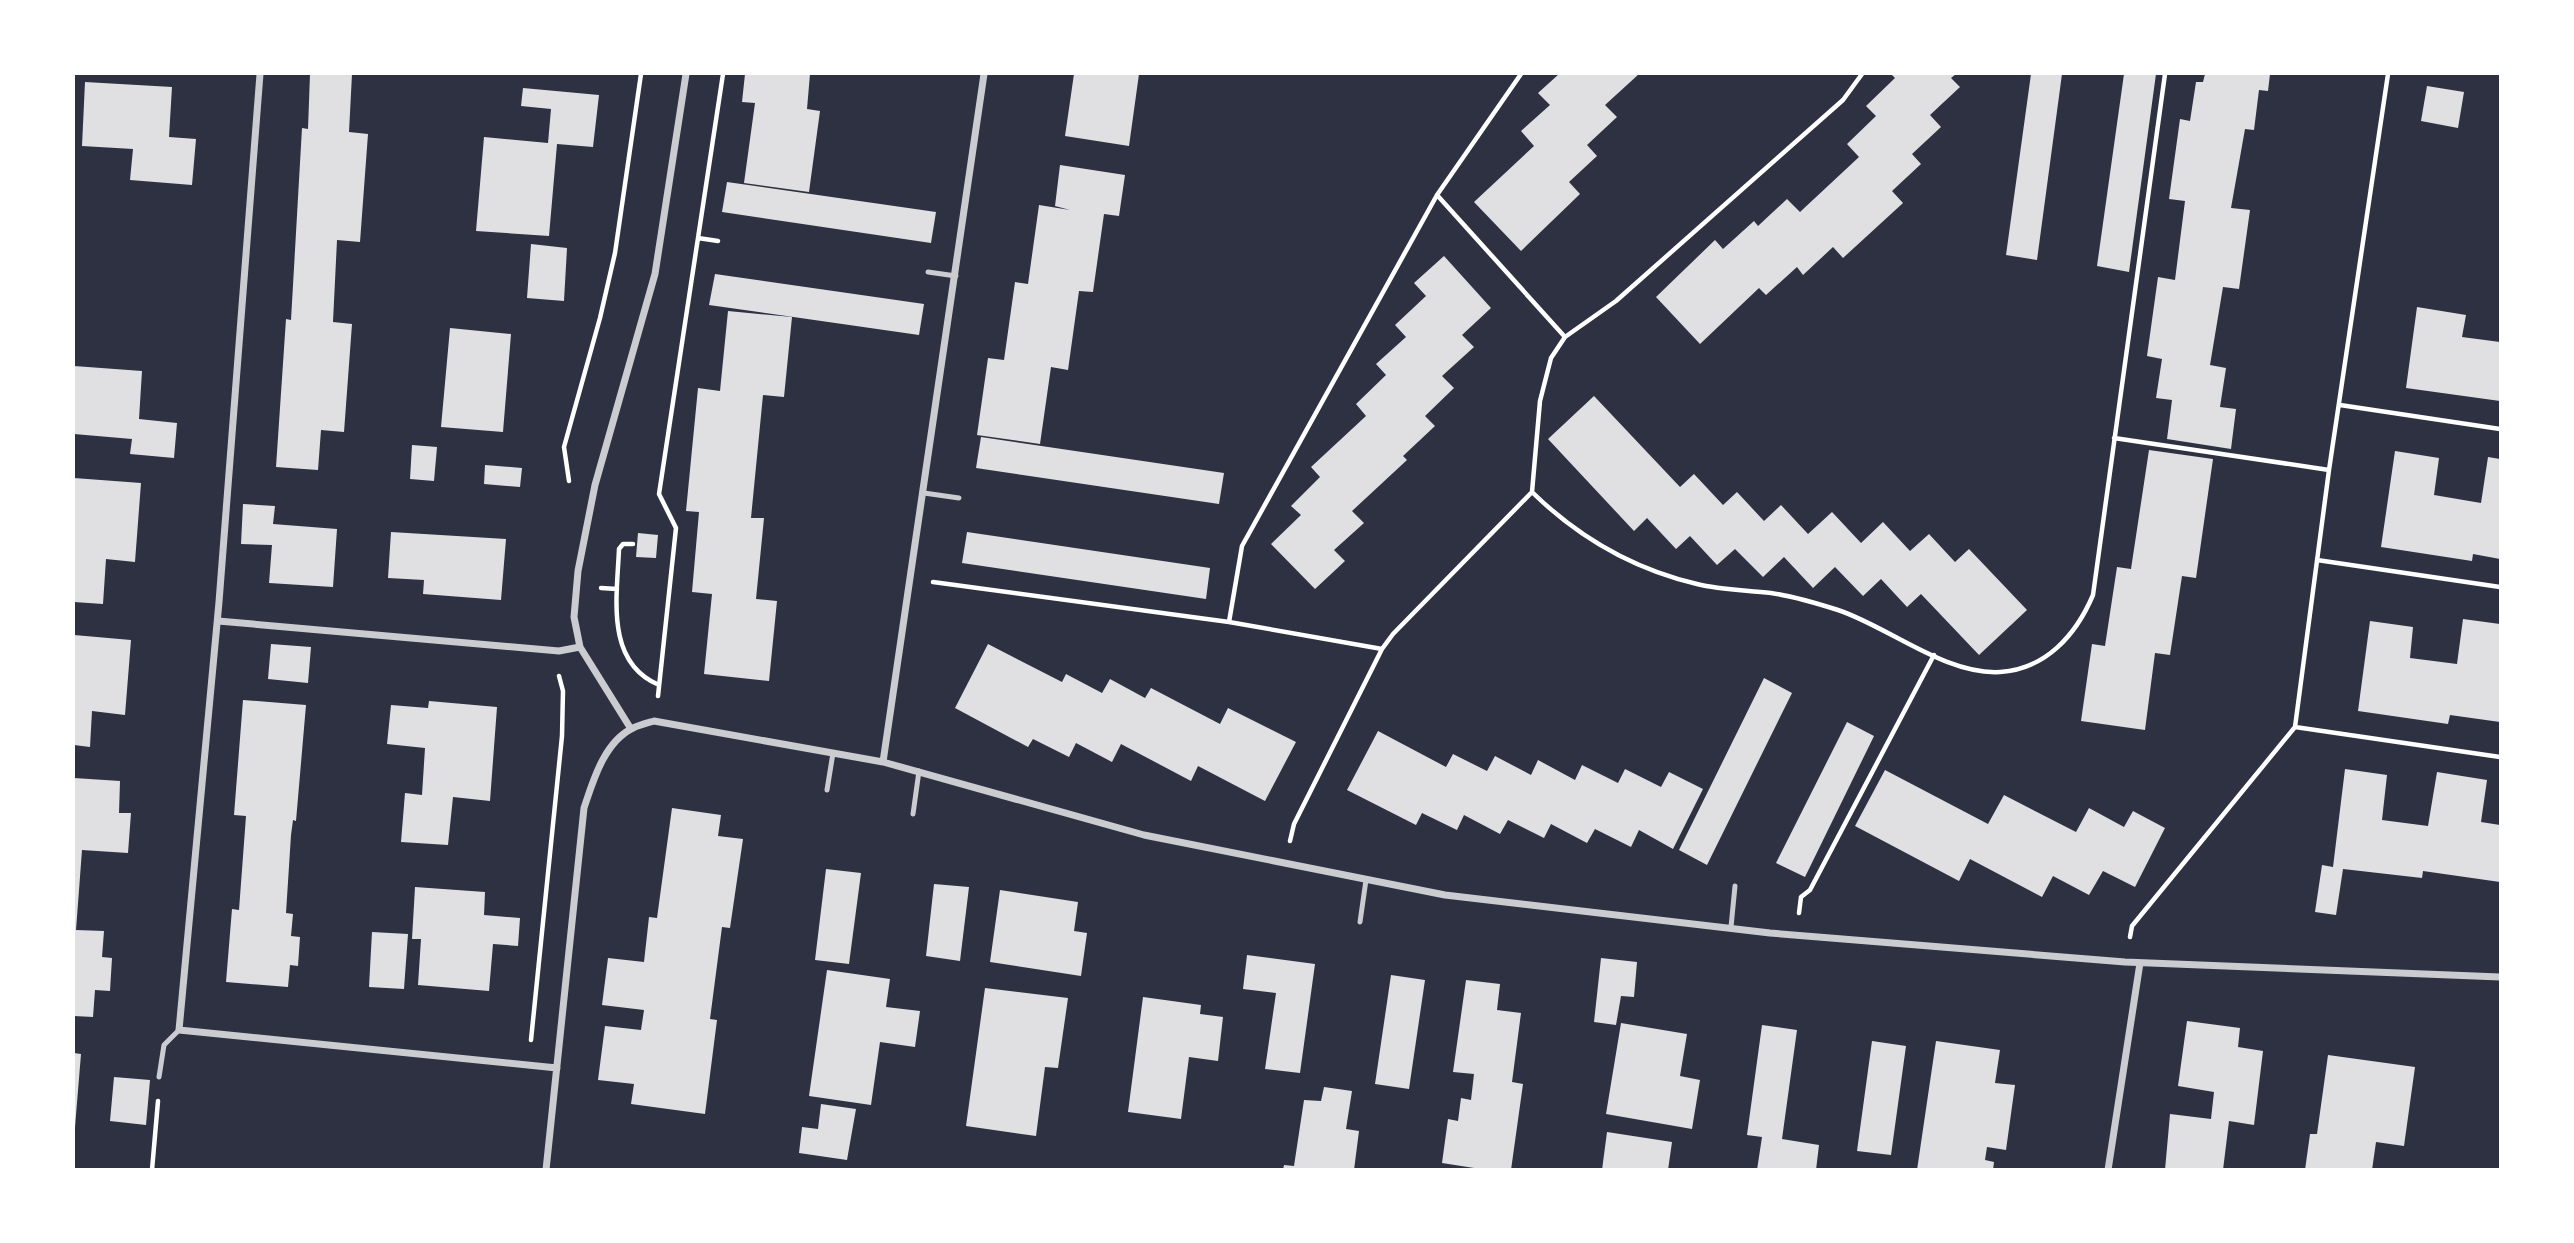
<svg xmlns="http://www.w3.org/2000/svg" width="2574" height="1243" font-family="'Exo 2',sans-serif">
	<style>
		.building { fill: #e0e0e3 }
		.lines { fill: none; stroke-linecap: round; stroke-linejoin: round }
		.path { stroke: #fff; stroke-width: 4.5 }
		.service { stroke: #caccd0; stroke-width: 5 }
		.minor { stroke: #caccd0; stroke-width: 7 }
	</style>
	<rect width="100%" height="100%" fill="#2d3142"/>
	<path class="building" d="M 310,74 L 352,74 L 349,132 L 368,134 L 360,242 L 337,240 L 333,322 L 352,324 L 344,432 L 321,430 L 318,470 L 276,467 L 286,319 L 291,320 L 302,128 L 308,129 Z
		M 745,74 L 810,74 L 807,109 L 820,111 L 809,192 L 744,183 L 755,103 L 742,102 Z
		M 1074,74 L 1139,74 L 1129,146 L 1065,136 Z
		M 1559,74 L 1639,74 L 1605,105 L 1617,117 L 1587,145 L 1597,156 L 1569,182 L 1580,194 L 1521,251 L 1474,202 L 1534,146 L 1521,131 L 1550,105 L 1538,93 Z
		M 1891,74 L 1956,74 L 1951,78 L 1960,87 L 1930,115 L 1941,127 L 1912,154 L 1921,164 L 1892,191 L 1903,203 L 1843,258 L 1833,247 L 1803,275 L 1797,267 L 1766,295 L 1759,288 L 1700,344 L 1656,297 L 1715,240 L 1723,249 L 1754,221 L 1758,226 L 1787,199 L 1800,212 L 1859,157 L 1847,144 L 1876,116 L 1866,106 L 1895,78 Z
		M 2031,74 L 2062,74 L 2037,260 L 2006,255 Z
		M 2124,74 L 2156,74 L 2129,272 L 2097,266 Z
		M 2205,74 L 2270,74 L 2268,91 L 2259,90 L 2254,130 L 2245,129 L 2231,208 L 2250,210 L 2239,289 L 2223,287 L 2210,365 L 2226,368 L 2220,407 L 2236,409 L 2231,449 L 2167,439 L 2172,400 L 2156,398 L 2162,359 L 2147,356 L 2158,277 L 2175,280 L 2185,201 L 2169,199 L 2180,119 L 2190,121 L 2196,82 L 2203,82 Z
		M 85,82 L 172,87 L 169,137 L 196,139 L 192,185 L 130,180 L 133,149 L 82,146 Z
		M 2427,86 L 2464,92 L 2458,128 L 2421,121 Z
		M 523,88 L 599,95 L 593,147 L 557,144 L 549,236 L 476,231 L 484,137 L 548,143 L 551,109 L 521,106 Z
		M 1060,165 L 1125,175 L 1119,216 L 1104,214 L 1093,292 L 1079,291 L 1068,370 L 1051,367 L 1040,444 L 977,435 L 988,358 L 1004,360 L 1015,282 L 1028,284 L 1039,205 L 1070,210 L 1055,206 Z
		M 727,182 L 936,212 L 931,243 L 722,212 Z
		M 531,244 L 567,248 L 564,301 L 527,298 Z
		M 1444,256 L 1491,308 L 1462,335 L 1474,347 L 1442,376 L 1454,388 L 1425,416 L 1435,426 L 1403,456 L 1407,460 L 1352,511 L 1364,523 L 1334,550 L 1345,561 L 1315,589 L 1271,544 L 1301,515 L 1291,506 L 1320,477 L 1311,467 L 1366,416 L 1356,404 L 1386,375 L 1376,364 L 1406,337 L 1395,325 L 1426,296 L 1414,283 Z
		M 715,274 L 924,304 L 919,335 L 709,305 Z
		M 2417,307 L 2466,315 L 2462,337 L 2500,342 L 2500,401 L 2406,388 Z
		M 728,311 L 792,317 L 784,397 L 763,395 L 751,518 L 764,518 L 756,599 L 777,601 L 769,681 L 704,674 L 712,594 L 692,592 L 699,512 L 686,511 L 698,388 L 720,391 Z
		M 450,328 L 511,334 L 503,432 L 441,427 Z
		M 74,366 L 142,371 L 139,419 L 177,423 L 174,458 L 130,454 L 132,439 L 74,434 Z
		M 1594,396 L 1680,487 L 1694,474 L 1723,505 L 1737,492 L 1764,521 L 1781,505 L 1808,534 L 1832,512 L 1861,543 L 1883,522 L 1910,551 L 1929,534 L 1955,562 L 1969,549 L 2027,610 L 1979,655 L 1921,594 L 1907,607 L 1881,579 L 1863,596 L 1835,567 L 1813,588 L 1784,557 L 1763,577 L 1735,549 L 1717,565 L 1690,536 L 1676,549 L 1647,518 L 1634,531 L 1548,439 Z
		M 981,437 L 1224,473 L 1219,504 L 976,468 Z
		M 412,445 L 437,447 L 434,481 L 410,479 Z
		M 2149,450 L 2213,459 L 2196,578 L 2182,576 L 2170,655 L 2155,653 L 2145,730 L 2081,721 L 2092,644 L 2105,646 L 2117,567 L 2131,569 Z
		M 2395,451 L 2439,458 L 2434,495 L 2481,503 L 2488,457 L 2500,459 L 2500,559 L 2473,554 L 2472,561 L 2381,547 Z
		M 485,465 L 522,468 L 520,487 L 484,484 Z
		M 74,478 L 141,483 L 135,562 L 106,559 L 103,604 L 74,602 Z
		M 243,504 L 275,506 L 273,524 L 337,529 L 333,587 L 269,583 L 272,545 L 241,544 Z
		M 391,532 L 506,539 L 501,600 L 423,594 L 424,580 L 388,578 Z
		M 967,532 L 1210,568 L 1206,599 L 962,563 Z
		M 638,533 L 658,535 L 656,558 L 636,557 Z
		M 2463,619 L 2500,624 L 2500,722 L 2450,715 L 2448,724 L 2358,711 L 2370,621 L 2413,627 L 2410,658 L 2457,664 Z
		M 74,635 L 131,640 L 125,715 L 92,711 L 90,747 L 74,745 Z
		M 271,644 L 311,647 L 308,683 L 268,679 Z
		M 988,644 L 1062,682 L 1066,674 L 1102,693 L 1110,679 L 1145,698 L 1151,688 L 1220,724 L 1228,708 L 1296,742 L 1265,801 L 1198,766 L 1191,781 L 1121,744 L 1112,762 L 1076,743 L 1069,757 L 1033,739 L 1028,747 L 955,708 Z
		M 1764,678 L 1792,693 L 1707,865 L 1679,850 Z
		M 243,700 L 306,705 L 296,821 L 293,820 L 291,835 L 286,913 L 293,914 L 291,936 L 300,937 L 298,966 L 290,965 L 288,987 L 226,982 L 232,909 L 239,910 L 246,816 L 234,815 Z
		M 429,701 L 497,707 L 490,801 L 453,797 L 448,845 L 401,842 L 405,793 L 422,795 L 425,748 L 387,744 L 391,705 L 428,708 Z
		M 1847,722 L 1874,736 L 1805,877 L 1776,863 Z
		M 1378,731 L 1446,767 L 1453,754 L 1487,771 L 1495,756 L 1531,775 L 1538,760 L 1575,780 L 1582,765 L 1618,783 L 1625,769 L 1661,787 L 1669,772 L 1703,789 L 1673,849 L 1639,830 L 1631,847 L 1595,829 L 1587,843 L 1551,824 L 1544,838 L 1508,820 L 1500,834 L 1464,815 L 1457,830 L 1422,813 L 1416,825 L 1347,790 Z
		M 2345,769 L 2387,775 L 2382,820 L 2428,826 L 2437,772 L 2487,780 L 2481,822 L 2500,825 L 2500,882 L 2423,871 L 2422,878 L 2343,869 L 2336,915 L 2315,912 L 2322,865 L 2333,867 Z
		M 1885,770 L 1988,824 L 2004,795 L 2076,832 L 2089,808 L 2124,827 L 2133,811 L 2165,828 L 2135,887 L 2103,871 L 2089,895 L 2053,876 L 2042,897 L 1970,859 L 1959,881 L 1855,826 Z
		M 74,778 L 120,781 L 119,813 L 131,813 L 128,853 L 82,850 L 76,930 L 104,931 L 102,957 L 112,958 L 110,991 L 95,990 L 93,1017 L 74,1016 Z
		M 672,808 L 721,815 L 718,836 L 743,839 L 730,928 L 722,927 L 710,1019 L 717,1020 L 705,1114 L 631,1104 L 634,1084 L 598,1080 L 605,1026 L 641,1030 L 644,1010 L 602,1005 L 608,958 L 644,962 L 649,917 L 657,918 Z
		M 826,869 L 861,873 L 849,964 L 815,960 Z
		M 934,884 L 969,887 L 960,961 L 926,956 Z
		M 415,887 L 485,892 L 484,915 L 520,918 L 518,946 L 493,944 L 489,991 L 418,985 L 421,939 L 412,939 Z
		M 1000,890 L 1078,902 L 1074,931 L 1087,933 L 1081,976 L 990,962 Z
		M 372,932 L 408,934 L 404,989 L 369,987 Z
		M 1247,955 L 1315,964 L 1300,1073 L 1265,1069 L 1276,993 L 1243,989 Z
		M 1601,958 L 1637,962 L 1634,997 L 1621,996 L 1616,1025 L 1594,1022 Z
		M 827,970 L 890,979 L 886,1007 L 920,1011 L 915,1047 L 880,1042 L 871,1105 L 809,1096 Z
		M 1391,975 L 1425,980 L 1409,1089 L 1375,1084 Z
		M 1466,980 L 1500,984 L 1497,1010 L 1521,1013 L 1512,1082 L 1523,1084 L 1511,1170 L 1487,1170 L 1442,1163 L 1448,1119 L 1458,1121 L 1461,1098 L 1471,1100 L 1474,1074 L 1453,1072 Z
		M 985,988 L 1068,998 L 1058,1068 L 1045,1067 L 1036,1136 L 966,1126 Z
		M 1143,997 L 1201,1005 L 1200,1014 L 1223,1017 L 1218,1061 L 1189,1057 L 1181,1119 L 1128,1112 Z
		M 2187,1021 L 2240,1028 L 2238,1047 L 2263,1051 L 2254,1125 L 2229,1121 L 2223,1170 L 2165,1170 L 2170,1114 L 2211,1119 L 2214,1092 L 2178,1086 Z
		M 1621,1023 L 1687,1034 L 1680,1076 L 1700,1080 L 1692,1129 L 1606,1114 Z
		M 1762,1025 L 1797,1030 L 1782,1139 L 1819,1145 L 1816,1170 L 1757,1170 L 1762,1137 L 1747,1135 Z
		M 1872,1041 L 1906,1046 L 1891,1155 L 1857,1151 Z
		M 1936,1041 L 2000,1050 L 1995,1083 L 2015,1085 L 2006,1150 L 1987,1147 L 1985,1160 L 1994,1162 L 1993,1170 L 1917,1170 Z
		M 74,1053 L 81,1054 L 75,1127 L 74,1127 Z
		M 2328,1055 L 2415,1067 L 2404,1146 L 2376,1142 L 2372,1170 L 2305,1170 L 2310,1134 L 2317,1134 Z
		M 114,1077 L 150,1080 L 146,1125 L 110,1121 Z
		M 1324,1087 L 1352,1091 L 1346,1129 L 1359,1131 L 1354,1170 L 1283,1170 L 1284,1165 L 1294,1166 L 1304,1100 L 1321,1101 Z
		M 821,1104 L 856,1109 L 847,1160 L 799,1153 L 802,1127 L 818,1129 Z
		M 1607,1132 L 1672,1142 L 1668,1170 L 1602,1170 Z"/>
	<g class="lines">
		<path class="path" d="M 1437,195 L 1565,337
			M 698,238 L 718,241
			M 2340,405 L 2500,429
			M 2114,438 L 2329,470
			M 569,481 L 564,447 L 600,318 L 615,253 L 641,74
			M 1532,492 C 1578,537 1633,569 1697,584 C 1721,590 1746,590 1771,593 C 1793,596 1816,603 1838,610 C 1889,627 1945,675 2000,672 C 2046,669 2076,635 2093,595 L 2165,74
			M 633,544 L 623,544 L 619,549 C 617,598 605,662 659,685
			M 2317,560 L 2500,587
			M 933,582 L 1229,622 L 1382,649
			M 601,588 L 617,589
			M 1229,622 L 1242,546 L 1437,195 L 1521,74
			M 658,696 L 676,528 L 659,494 L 723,74
			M 2295,727 L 2500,757
			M 1290,841 L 1294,824 L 1382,649 L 1393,634 L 1532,492 L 1540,401 L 1551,358 L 1565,337 L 1616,301 L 1843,100 L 1862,74
			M 1799,913 L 1801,897 L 1810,890 L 1934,655
			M 2130,937 L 2132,926 L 2295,727 L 2329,470 L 2388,74
			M 531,1040 L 562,736 L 563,691 L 559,676
			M 152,1170 L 158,1101"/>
		<path class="service" d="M 928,272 L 956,276
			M 924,493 L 959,498
			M 827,790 L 833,753
			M 913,814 L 919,771
			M 1360,922 L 1366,880
			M 1731,927 L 1735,886
			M 159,1077 L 164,1045 L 179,1030"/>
		<path class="minor" d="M 260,74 L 219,602 L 179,1030 L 557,1068
			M 218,621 L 559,651 L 580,647
			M 631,729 L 580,647 L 574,617 L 578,571 L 595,485 L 655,274 L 686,74
			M 883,762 L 984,74
			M 546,1170 L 584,808 C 593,781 604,742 633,728 C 639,725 647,723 654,721 L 883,762 L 1144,835 L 1445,895 L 1770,933 L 2125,962 L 2500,977
			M 2108,1170 L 2140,963"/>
	</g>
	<rect width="2574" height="1243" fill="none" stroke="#ffffff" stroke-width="150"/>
</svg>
